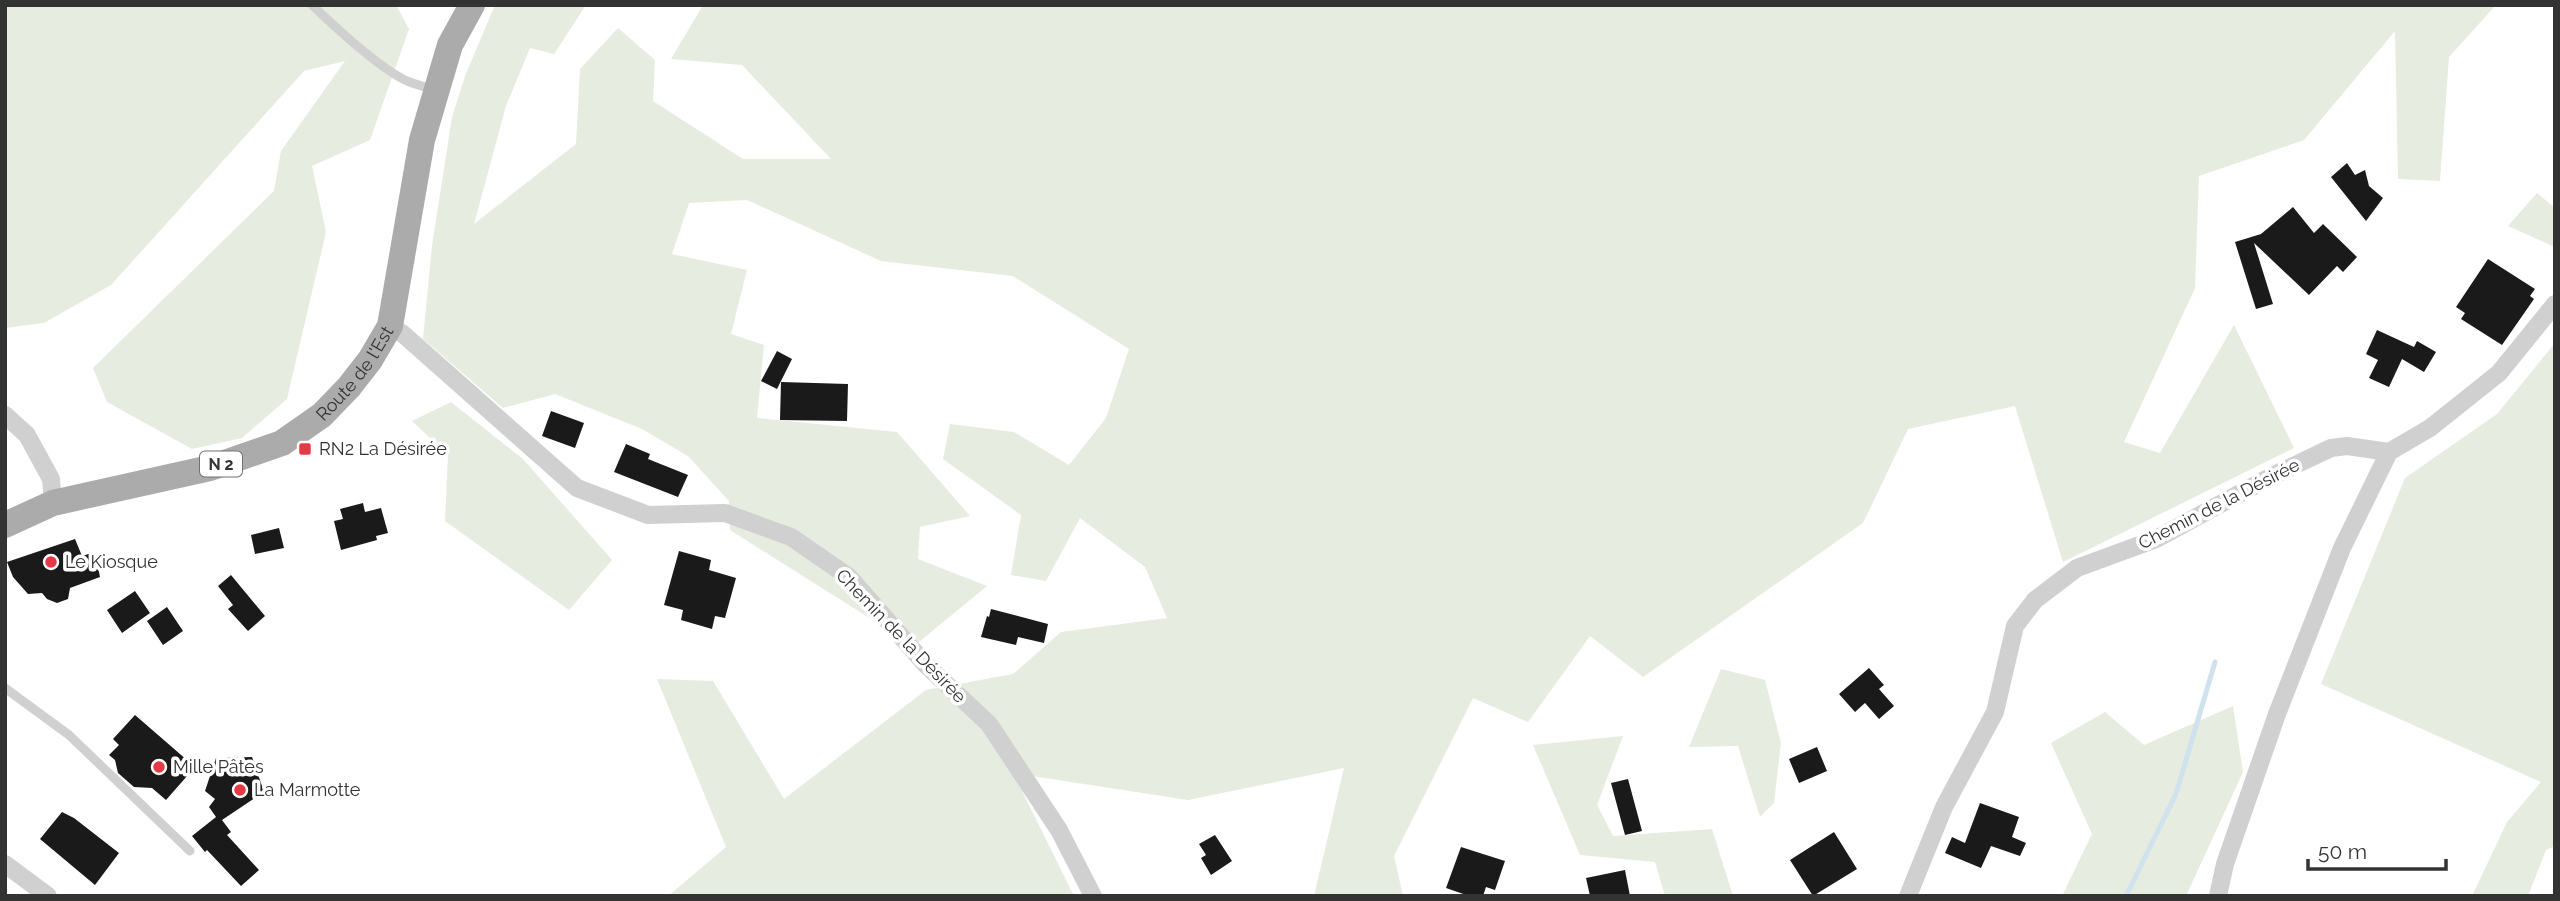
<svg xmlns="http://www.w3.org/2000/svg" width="2560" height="901" font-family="Raleway,sans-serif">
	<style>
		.green { fill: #e6ecdf }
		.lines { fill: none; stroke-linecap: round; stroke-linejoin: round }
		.stream { stroke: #cfe2ee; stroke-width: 5 }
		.building { fill: #1a1a1a }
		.service { stroke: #d0d0d0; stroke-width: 9 }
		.minor { stroke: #d0d0d0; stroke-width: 18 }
		.primary { stroke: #ababab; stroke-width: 26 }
		.poi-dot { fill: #e63946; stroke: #fff; stroke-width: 2.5 }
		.labels { text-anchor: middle; stroke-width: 7; stroke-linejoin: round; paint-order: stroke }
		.shield { fill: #fff; stroke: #707070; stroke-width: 2 }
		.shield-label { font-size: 16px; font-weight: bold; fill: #333 }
		.street-label { font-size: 18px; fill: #333; stroke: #fff }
		.poi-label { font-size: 18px; fill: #333; stroke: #fff; text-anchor: start }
	</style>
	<rect width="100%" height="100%" fill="#fff"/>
	<path class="green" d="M 5,5 L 396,5 L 409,29 L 370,140 L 312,166 L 326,232 L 287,399 L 242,438 L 192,449 L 107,402 L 93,368 L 274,191 L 281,151 L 345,61 L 304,71 L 111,285 L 44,323 L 5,328 Z
		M 495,5 L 586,5 L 554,54 L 530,48 L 506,106 L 474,224 L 576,144 L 580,69 L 618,28 L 655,60 L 653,101 L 743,159 L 831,159 L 742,65 L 671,59 L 703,5 L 2496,5 L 2449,57 L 2440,181 L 2398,179 L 2395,31 L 2304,140 L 2199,176 L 2195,288 L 2124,442 L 2160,453 L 2234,325 L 2294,448 L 2063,562 L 2015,406 L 1908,429 L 1863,523 L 1643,677 L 1590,636 L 1528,722 L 1473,698 L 1394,856 L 1403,896 L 1314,896 L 1344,768 L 1188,800 L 1013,773 L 1074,896 L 668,896 L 726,847 L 657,679 L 713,681 L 784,799 L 926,690 L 1013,674 L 1061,632 L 1167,618 L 1145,567 L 1080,518 L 1046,581 L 1011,575 L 1021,515 L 943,459 L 950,424 L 1014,432 L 1069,465 L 1106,418 L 1129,349 L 1013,276 L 881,261 L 747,200 L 689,203 L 672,254 L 747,270 L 731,334 L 764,345 L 757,418 L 897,432 L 970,516 L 920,527 L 918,559 L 987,586 L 914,646 L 730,530 L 729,501 L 688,456 L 642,429 L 555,394 L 503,408 L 423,339 L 432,246 L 452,117 L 465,76 Z
		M 2537,193 L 2555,208 L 2555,247 L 2508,226 Z
		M 2555,343 L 2555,846 L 2546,850 L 2528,896 L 2472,896 L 2507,822 L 2541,782 L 2321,684 L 2405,478 L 2497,414 Z
		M 451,402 L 523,459 L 612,560 L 569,610 L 445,521 L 448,455 L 412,421 Z
		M 1721,669 L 1765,680 L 1781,743 L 1774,803 L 1760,817 L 1738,746 L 1689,747 Z
		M 2233,706 L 2243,772 L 2186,896 L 2062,896 L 2092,834 L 2051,743 L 2105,712 L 2144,745 Z
		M 1623,736 L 1597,805 L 1613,836 L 1712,829 L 1733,896 L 1665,896 L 1655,862 L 1580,855 L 1533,745 Z"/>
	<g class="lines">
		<path class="stream" d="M 2126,896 L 2176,794 L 2215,662"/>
	</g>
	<path class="building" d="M 2347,163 L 2355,175 L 2365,170 L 2369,186 L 2383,198 L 2366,221 L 2331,177 Z
		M 2293,207 L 2314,233 L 2323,224 L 2357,257 L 2343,272 L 2337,266 L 2309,295 L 2254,243 L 2273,304 L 2256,309 L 2235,242 L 2261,234 Z
		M 2488,259 L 2535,289 L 2530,296 L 2534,299 L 2502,345 L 2461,319 L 2465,313 L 2456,307 Z
		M 2377,330 L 2414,347 L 2417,341 L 2436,352 L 2424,372 L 2402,359 L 2389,387 L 2369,378 L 2378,360 L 2366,354 Z
		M 777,351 L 792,359 L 777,389 L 761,381 Z
		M 781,382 L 848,384 L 847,421 L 780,420 Z
		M 551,411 L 584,423 L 575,448 L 542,436 Z
		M 626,444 L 650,454 L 648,459 L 688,475 L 678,497 L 614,472 Z
		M 363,503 L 365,512 L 381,508 L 388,533 L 376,536 L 377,540 L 341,550 L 334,521 L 343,519 L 340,509 Z
		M 279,528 L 284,548 L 255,554 L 251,535 Z
		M 75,539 L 82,556 L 95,552 L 100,577 L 70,588 L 68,599 L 57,603 L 47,599 L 42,593 L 28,594 L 13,577 L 7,562 Z
		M 679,551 L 711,560 L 709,570 L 736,578 L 725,618 L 715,616 L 712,629 L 681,620 L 683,610 L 664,605 Z
		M 231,575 L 265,616 L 248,631 L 228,609 L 233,605 L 218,586 Z
		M 135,591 L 150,613 L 122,633 L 107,610 Z
		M 167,607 L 183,631 L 163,645 L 147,621 Z
		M 991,609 L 1048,624 L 1044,643 L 1018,637 L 1016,645 L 981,637 L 987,616 L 989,617 Z
		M 1869,668 L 1884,685 L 1879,689 L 1894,706 L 1879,719 L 1865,703 L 1855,712 L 1839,694 Z
		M 135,715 L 195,767 L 166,800 L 152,788 L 134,787 L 118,773 L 115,760 L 109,755 L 119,745 L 113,739 Z
		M 1817,747 L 1827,771 L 1799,783 L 1789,759 Z
		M 252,757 L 264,792 L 222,820 L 231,832 L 227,835 L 259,870 L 241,886 L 207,850 L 205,852 L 192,836 L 216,817 L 209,807 L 215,799 L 205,791 L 216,758 Z
		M 1628,779 L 1642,831 L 1625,835 L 1611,783 Z
		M 1980,803 L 2019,817 L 2012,837 L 2026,843 L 2020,856 L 1991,846 L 1981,868 L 1945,853 L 1952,837 L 1965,843 Z
		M 62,812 L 74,818 L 119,853 L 95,885 L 40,839 Z
		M 1834,832 L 1857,869 L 1813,896 L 1790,860 Z
		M 1215,835 L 1232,861 L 1211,875 L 1201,858 L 1206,855 L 1199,844 Z
		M 1461,847 L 1505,861 L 1495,890 L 1486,887 L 1483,896 L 1469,896 L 1446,888 Z
		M 1625,870 L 1630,896 L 1590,896 L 1586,878 Z"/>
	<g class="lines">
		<path class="service" d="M 312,5 C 335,27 379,68 407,81 C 415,84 424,87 433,89
			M 5,688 L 69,735 L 190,851"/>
		<path class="minor" d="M 390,326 L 403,334 L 577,488 L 648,515 L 725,513 L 791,537 L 849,577 L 927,666 L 989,724 L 1059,830 L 1093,896
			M 5,415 L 27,435 L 51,479 L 53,503
			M 5,864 L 48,896
			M 1908,896 L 1944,807 L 1995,712 L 2015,626 L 2035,600 L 2077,568 L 2156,539 L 2272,476 L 2331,448 L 2347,446 L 2389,452 L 2430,428 L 2499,373 L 2555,304
			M 2218,896 L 2225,864 L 2277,714 L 2342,548 L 2389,452"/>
		<path class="primary" id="s1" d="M 5,525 L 53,503 L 210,468 L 282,443 L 322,415 L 349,387 L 370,360 L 390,326 L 422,140 L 450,45 L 472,5"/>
	</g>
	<g class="poi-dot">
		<rect x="298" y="442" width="14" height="14" rx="3.5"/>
		<circle cx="51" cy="562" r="7"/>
		<circle cx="159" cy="767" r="7"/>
		<circle cx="240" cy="790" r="7"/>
	</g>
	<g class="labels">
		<rect class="shield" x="200" y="451.5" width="42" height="25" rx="5"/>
		<g class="shield-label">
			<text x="221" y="470">N 2</text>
		</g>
		<g class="street-label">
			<text dy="6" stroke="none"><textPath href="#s1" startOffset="392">Route de l'Est</textPath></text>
			<text transform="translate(2219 504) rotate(-27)" y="6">Chemin de la Désirée</text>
			<text transform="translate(901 636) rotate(46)" y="6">Chemin de la Désirée</text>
		</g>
		<g class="poi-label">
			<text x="319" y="455">RN2 La Désirée</text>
			<text x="65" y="568">Le Kiosque</text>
			<text x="173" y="773">Mille Pâtes</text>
			<text x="254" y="796">La Marmotte</text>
		</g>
	</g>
	<rect width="2560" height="901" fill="none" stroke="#333333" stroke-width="14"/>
	<path d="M2308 859v10h138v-10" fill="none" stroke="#333333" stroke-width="3.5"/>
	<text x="2318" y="859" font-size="21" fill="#333333" stroke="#ffffff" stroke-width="5" paint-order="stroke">50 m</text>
</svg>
